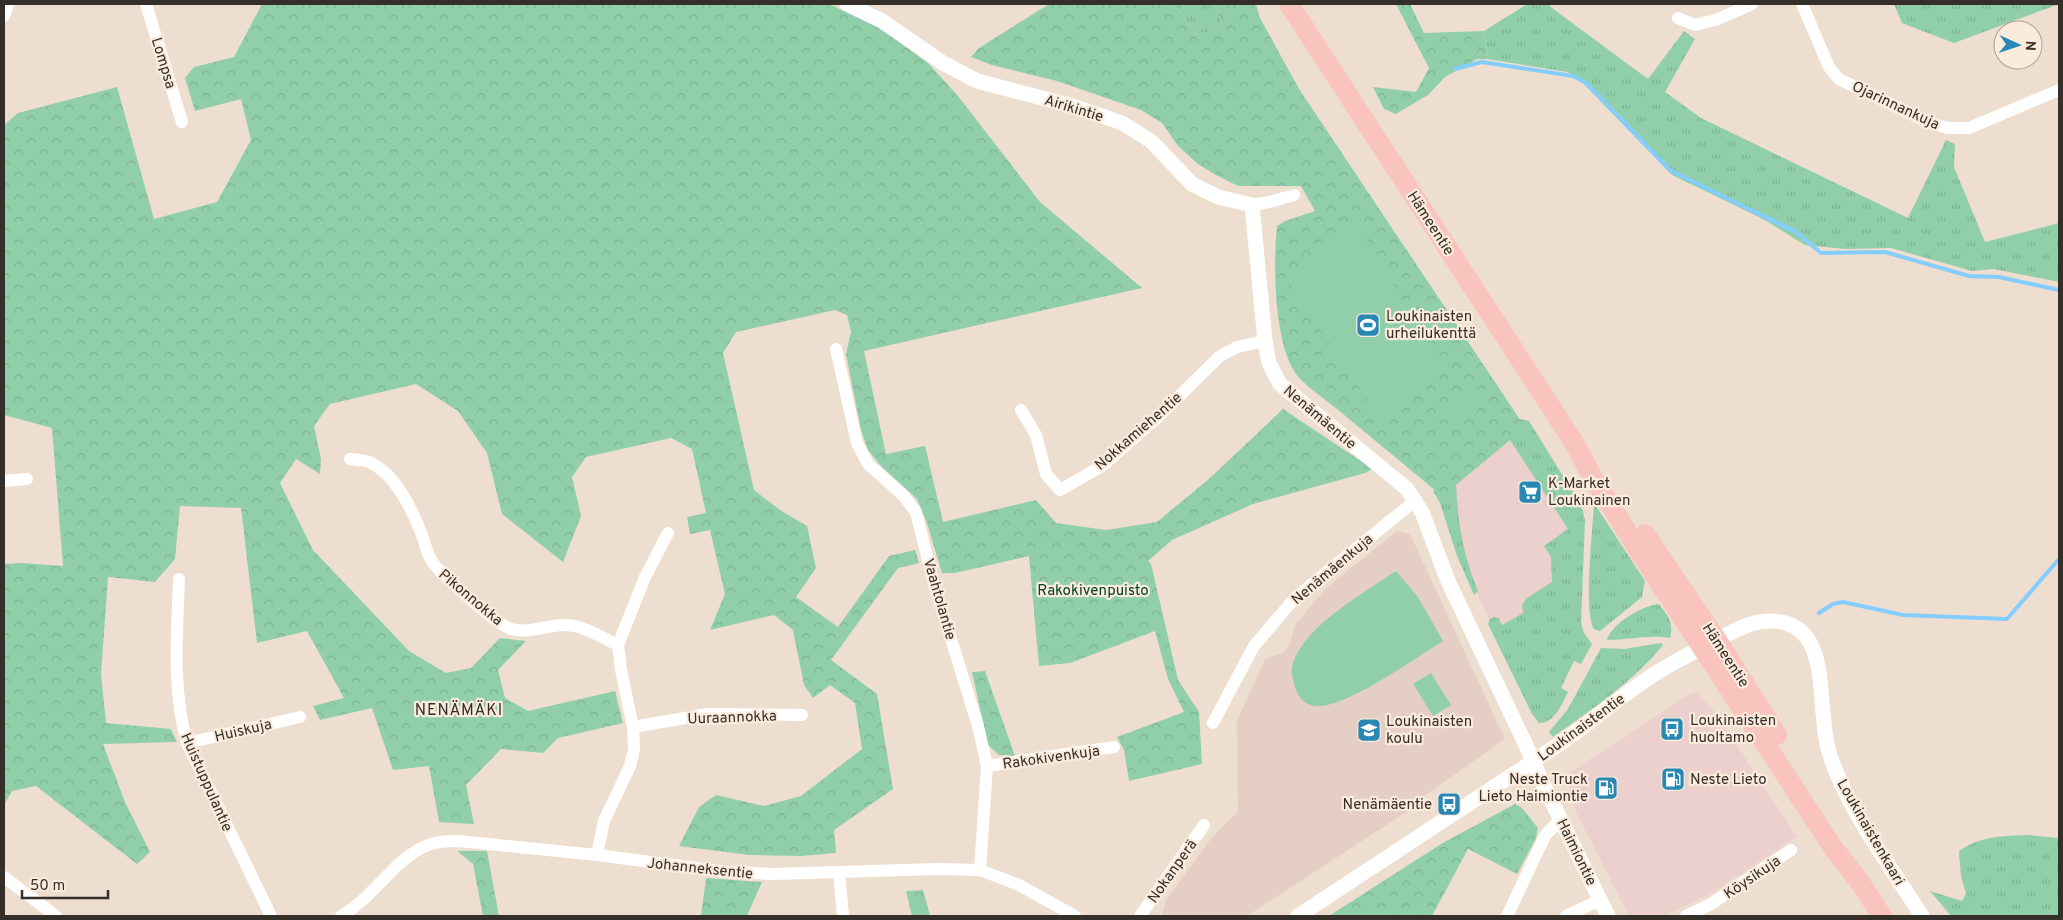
<svg xmlns="http://www.w3.org/2000/svg" width="2063" height="920" font-family="Overpass,sans-serif">
	<style>
		.commercial { fill: #ebd0ce }
		.education { fill: #e5cfc4 }
		.grass { fill: url(#grass-tufts) }
		.forest { fill: url(#forest-crowns) }
		.garden { fill: #91cfab }
		.lines { fill: none; stroke-linecap: round; stroke-linejoin: round }
		.stream { stroke: #85cdfe; stroke-width: 4 }
		.minor { stroke: #fff; stroke-width: 12 }
		.tertiary { stroke: #fff; stroke-width: 15 }
		.trunk { stroke: #fac4be; stroke-width: 20 }
		.labels { text-anchor: middle; stroke-width: 4.5; stroke-linejoin: round; paint-order: stroke }
		.street-label { font-size: 15px; fill: #352f29; stroke: #fbebdc }
		.poi-label { font-size: 15px; fill: #352f29; stroke: #fbebdc; text-anchor: start }
		.park-label { font-size: 15px; fill: #004125; stroke: #fbebdc }
		.neighbourhood-label { font-size: 16px; letter-spacing: 1px; fill: #352f29; stroke: #fbebdc }
	</style>
	<defs>
		<pattern id="grass-tufts" width="24" height="20" patternUnits="userSpaceOnUse" patternTransform="scale(1.25)"><rect width="24" height="20" fill="#91cfab"/><path d="M3 7l-1-3M5 7V3M7 7l1-3M15 17l-1-3M17 17v-4M19 17l1-3" fill="none" stroke="#7eb293"/></pattern>
		<pattern id="forest-crowns" width="20" height="18" patternUnits="userSpaceOnUse" patternTransform="scale(1.25)"><rect width="20" height="18" fill="#91cfab"/><path d="M2 6a3 3 0 1 1 6 0M12 15a3 3 0 1 1 6 0" fill="none" stroke="#7eb293"/></pattern>
	</defs>
	<rect width="100%" height="100%" fill="#eedecf"/>
	<path class="commercial" d="M 1525,427 L 1576,505 L 1572,550 L 1507,660 L 1457,549 L 1442,496 Z
		M 1693,692 L 1698,693 L 1715,712 L 1797,837 L 1709,895 L 1663,916 L 1629,916 L 1577,814 L 1569,787 L 1569,773 Z"/>
	<path class="education" d="M 1397,531 L 1410,534 L 1505,739 L 1427,794 L 1405,813 L 1247,916 L 1162,916 L 1166,900 L 1210,840 L 1238,811 L 1237,721 L 1265,659 L 1284,652 L 1289,646 L 1295,625 L 1325,589 Z"/>
	<path class="grass" d="M 1174,4 L 1215,4 L 1223,28 L 1196,35 Z
		M 1527,4 L 1549,4 L 1552,8 L 1648,79 L 1684,31 L 1695,39 L 1665,92 L 1701,118 L 1908,218 L 1946,140 L 1955,144 L 1954,167 L 1985,242 L 2059,223 L 2059,282 L 1994,269 L 1972,271 L 1891,248 L 1845,249 L 1805,245 L 1763,219 L 1672,175 L 1578,78 L 1567,72 L 1488,59 L 1484,31 Z
		M 1894,4 L 2059,4 L 1954,43 L 1902,23 Z
		M 1521,419 L 1529,421 L 1578,500 L 1583,511 L 1585,521 L 1581,623 L 1584,633 L 1592,644 L 1581,664 L 1574,661 L 1561,688 L 1568,692 C 1562,704 1554,724 1539,723 L 1532,714 L 1488,624 L 1490,619 L 1494,617 L 1499,618 L 1502,625 L 1523,613 L 1522,605 L 1527,598 L 1552,582 L 1551,557 L 1544,546 L 1568,529 L 1510,440 L 1456,485 C 1458,524 1463,554 1478,591 L 1474,595 L 1457,556 L 1440,503 L 1433,491 Z
		M 1594,503 L 1645,581 L 1642,597 L 1600,631 L 1594,629 C 1583,613 1593,527 1594,503 Z
		M 1659,604 C 1668,616 1674,623 1670,638 C 1649,634 1628,640 1607,640 C 1611,624 1643,605 1659,604 Z
		M 1661,643 L 1663,645 C 1633,682 1592,709 1553,737 L 1549,732 L 1568,709 L 1601,648 L 1624,649 Z
		M 2028,835 L 2059,838 L 2059,916 L 1951,916 L 1930,891 L 1962,901 L 1966,893 L 1961,876 L 1959,851 C 1981,836 2003,836 2028,835 Z"/>
	<path class="forest" d="M 262,4 L 829,4 L 880,28 L 928,63 L 958,96 L 1040,202 L 1142,288 L 864,351 L 886,454 L 925,446 L 943,522 L 1036,500 L 1056,523 L 1106,530 L 1157,522 L 1210,478 L 1283,409 L 1373,469 L 1365,473 L 1253,504 L 1172,540 L 1148,561 L 1151,564 L 1178,680 L 1199,712 L 1202,764 L 1129,781 L 1124,750 L 1117,737 L 1184,712 L 1168,679 L 1155,631 L 1070,663 L 1039,666 L 1029,556 L 955,573 L 942,573 L 927,523 L 917,499 L 881,466 L 868,450 L 861,430 L 846,354 L 851,332 L 847,315 L 835,310 L 736,332 L 723,353 L 754,490 L 780,510 L 807,526 L 816,568 L 796,597 L 838,627 L 889,556 L 915,550 L 919,563 L 898,568 L 831,660 L 877,694 L 893,789 L 834,830 L 836,853 L 801,856 L 749,855 L 679,846 L 699,807 L 716,795 L 764,806 L 801,796 L 862,749 L 855,703 L 830,685 L 813,698 L 804,685 L 793,630 L 774,615 L 710,630 L 725,594 L 710,530 L 690,534 L 687,517 L 706,513 L 692,449 L 671,438 L 586,457 L 572,477 L 581,516 L 563,562 L 502,514 L 487,453 L 458,411 L 416,384 L 330,404 L 314,426 L 321,459 L 320,474 L 296,459 L 280,483 L 313,550 L 409,651 L 446,673 L 471,668 L 500,638 L 526,641 L 498,670 L 505,698 L 528,711 L 615,691 L 623,723 L 558,738 L 543,753 L 501,749 L 466,785 L 474,824 L 439,822 L 429,766 L 393,770 L 372,708 L 320,720 L 313,706 L 344,698 L 307,631 L 257,643 L 241,508 L 180,506 L 175,559 L 155,582 L 108,577 L 101,674 L 106,723 L 171,729 L 177,742 L 103,744 L 125,802 L 150,852 L 137,864 L 36,786 L 12,791 L 4,805 L 4,564 L 22,563 L 63,566 L 52,428 L 4,415 L 4,125 L 18,113 L 117,87 L 154,219 L 217,202 L 251,140 L 241,99 L 195,111 L 185,78 L 194,67 L 234,57 Z
		M 1049,4 L 1174,4 L 1196,35 L 1223,28 L 1215,4 L 1256,4 L 1260,18 L 1299,89 L 1525,427 L 1442,496 C 1407,467 1372,438 1337,409 C 1325,399 1302,384 1294,371 C 1274,338 1273,265 1277,226 L 1285,221 L 1315,211 L 1301,186 L 1238,186 L 1216,175 L 1198,164 L 1178,146 L 1162,123 L 1141,110 L 1057,81 L 992,65 L 971,57 L 979,48 Z
		M 1396,4 L 1410,4 L 1424,33 L 1484,31 L 1488,59 L 1477,59 L 1445,77 L 1428,95 L 1396,114 L 1384,109 L 1373,87 L 1416,92 L 1429,68 Z
		M 985,671 L 1015,756 L 999,755 L 988,745 L 972,672 Z
		M 1515,804 L 1522,808 L 1538,828 L 1536,838 L 1517,874 L 1468,849 L 1432,916 L 1329,916 L 1441,844 Z
		M 457,851 L 487,851 L 499,916 L 483,916 L 473,864 Z
		M 706,878 L 762,882 L 747,916 L 701,916 Z
		M 923,890 L 930,916 L 912,916 L 906,891 Z"/>
	<path class="garden" d="M 1358,225 L 1445,371 L 1384,425 L 1287,280 Z
		M 1473,387 L 1483,403 L 1453,422 L 1443,406 Z
		M 1396,571 L 1418,597 L 1443,641 C 1414,659 1354,702 1322,706 C 1309,707 1301,702 1296,690 C 1294,683 1291,675 1292,668 C 1299,629 1365,592 1396,571 Z
		M 1431,673 L 1451,705 L 1433,716 L 1413,684 Z"/>
	<g class="lines">
		<path class="stream" d="M 1455,69 L 1482,62 L 1573,76 L 1586,83 L 1671,171 L 1796,232 L 1821,253 L 1885,252 L 1969,276 L 1999,277 L 2059,290
			M 1819,613 L 1833,604 L 1843,602 L 1903,615 L 2007,619 L 2059,559"/>
		<path class="minor" d="M 146,4 L 182,122
			M 1802,4 L 1829,67 L 1839,79 L 1930,123 L 1948,128 L 1969,128 L 2059,90
			M 4,16 L 8,4
			M 1678,18 L 1695,25 L 1718,19 L 1752,4
			M 1252,205 L 1269,202 L 1294,195
			M 836,349 L 857,443 L 868,464 L 903,495 L 916,512 L 934,584 L 978,726 L 987,766 L 980,870
			M 1021,410 L 1036,435 L 1046,474 L 1060,490 L 1102,466 L 1158,417 L 1220,356 L 1237,347 L 1265,341
			M 350,459 C 356,460 364,460 369,462 C 396,474 412,509 422,535 C 426,547 428,559 438,569 C 452,583 494,623 511,629 C 529,634 547,625 564,625 C 583,625 601,637 618,645
			M 4,481 L 27,479
			M 179,579 C 177,635 172,689 187,743 L 271,916
			M 1213,723 L 1254,646 L 1295,598 L 1416,500
			M 633,727 L 708,714 L 802,715
			M 187,743 L 300,717
			M 987,766 L 1114,747
			M 597,855 L 604,821 L 630,766 L 634,750 L 633,727 L 621,670 L 618,645 L 645,577 L 668,533
			M 839,872 L 843,916
			M 4,877 L 56,916
			M 341,916 C 374,898 393,859 428,845 C 438,841 449,841 459,841 L 597,855 L 727,872 L 773,874 L 938,869 L 980,870 L 1019,885 L 1075,916
			M 1140,916 L 1204,825
			M 1507,916 L 1546,834 L 1561,820
			M 1566,916 L 1600,900
			M 1686,916 L 1711,904 L 1791,850"/>
		<path class="tertiary" d="M 847,4 L 882,21 L 943,63 L 977,81 L 1073,106 L 1122,123 L 1151,141 L 1192,184 L 1218,197 L 1252,205 L 1265,341 L 1269,363 L 1280,384 L 1407,489 L 1422,512 L 1448,581 L 1525,743 L 1543,784 L 1608,916
			M 1298,916 L 1555,747 C 1583,728 1609,706 1637,686 C 1661,668 1688,655 1715,641 C 1729,634 1744,624 1760,622 C 1778,619 1796,623 1807,638 C 1826,663 1819,720 1829,752 C 1846,808 1891,867 1922,916"/>
		<path class="trunk" d="M 1289,4 L 1573,441 L 1591,474 L 1637,548 L 1834,849 L 1859,881 L 1882,916
			M 1645,534 L 1717,640 L 1777,735"/>
	</g>
	<defs>
		<g id="stadium-square" transform="scale(1.25)"><rect x="-9" y="-9" width="18" height="18" rx="4" fill="#2888b3" stroke="#fbebdc"/><path d="M0-5a6.5 5 0 1 0 0 10a6.5 5 0 1 0 0-10ZM-3.5-1.8h7v3.6h-7Z" fill="#fff"/></g>
		<g id="supermarket-square" transform="scale(1.25)"><rect x="-9" y="-9" width="18" height="18" rx="4" fill="#2888b3" stroke="#fbebdc"/><path d="M-6-5.5h2.5l.6 2H6L4.5 2H-2.5L-4.4-4H-6ZM-1.5 3.2a1.3 1.3 0 1 0 .1 0ZM3 3.2a1.3 1.3 0 1 0 .1 0Z" fill="#fff"/></g>
		<g id="bus-square" transform="scale(1.25)"><rect x="-9" y="-9" width="18" height="18" rx="4" fill="#2888b3" stroke="#fbebdc"/><path d="M-5-6H5V4H4V6H2V4H-2V6H-4V4H-5ZM-3.5-4V0h7V-4ZM-3.5 1.2v1.5H-2V1.2ZM2 1.2v1.5H3.5V1.2Z" fill="#fff"/></g>
		<g id="school-square" transform="scale(1.25)"><rect x="-9" y="-9" width="18" height="18" rx="4" fill="#2888b3" stroke="#fbebdc"/><path d="M0-5L7-2L0 1L-7-2ZM-4 1L0 2.5L4 1V4Q0 6-4 4Z" fill="#fff"/></g>
		<g id="fuel-square" transform="scale(1.25)"><rect x="-9" y="-9" width="18" height="18" rx="4" fill="#2888b3" stroke="#fbebdc"/><path d="M-5.5-6h7V0h2V4h1.3V-2.5L3-4.5l.8-.8L6-3V5H2.5V1h-1V6h-7ZM-4.2-4.7v3.2H.2V-4.7Z" fill="#fff"/></g>
	</defs>
	<g fill-rule="evenodd">
		<use href="#stadium-square" x="1368" y="325"/>
		<use href="#supermarket-square" x="1530" y="492"/>
		<use href="#bus-square" x="1672" y="729"/>
		<use href="#school-square" x="1369" y="730"/>
		<use href="#fuel-square" x="1673" y="779"/>
		<use href="#fuel-square" x="1606" y="788"/>
		<use href="#bus-square" x="1449" y="804"/>
	</g>
	<g class="labels">
		<g class="street-label">
			<text transform="translate(164 63) rotate(73)" y="5">Lompsa</text>
			<text transform="translate(1896 105) rotate(25)" y="5">Ojarinnankuja</text>
			<text transform="translate(1074 108) rotate(17)" y="5">Airikintie</text>
			<text transform="translate(1431 223) rotate(57)" y="5">Hämeentie</text>
			<text transform="translate(1320 417) rotate(40)" y="5">Nenämäentie</text>
			<text transform="translate(1138 431) rotate(-41)" y="5">Nokkamiehentie</text>
			<text transform="translate(1332 569) rotate(-40)" y="5">Nenämäenkuja</text>
			<text transform="translate(471 597) rotate(40)" y="5">Pikonnokka</text>
			<text transform="translate(940 599) rotate(74)" y="5">Vaahtolantie</text>
			<text transform="translate(1726 655) rotate(57)" y="5">Hämeentie</text>
			<text transform="translate(732 717) rotate(-2)" y="5">Uuraannokka</text>
			<text transform="translate(1581 727) rotate(-36)" y="5">Loukinaistentie</text>
			<text transform="translate(243 730) rotate(-13)" y="5">Huiskuja</text>
			<text transform="translate(1051 757) rotate(-8)" y="5">Rakokivenkuja</text>
			<text transform="translate(207 782) rotate(66)" y="5">Huistuppulantie</text>
			<text transform="translate(1871 832) rotate(60)" y="5">Loukinaistenkaari</text>
			<text transform="translate(1577 852) rotate(64)" y="5">Haimiontie</text>
			<text transform="translate(700 868) rotate(6)" y="5">Johanneksentie</text>
			<text transform="translate(1172 871) rotate(-55)" y="5">Nokanperä</text>
			<text transform="translate(1752 877) rotate(-34)" y="5">Köysikuja</text>
		</g>
		<g class="poi-label">
			<text x="1386" y="321">Loukinaisten<tspan x="1386" dy="17">urheilukenttä</tspan></text>
			<text x="1548" y="488">K-Market<tspan x="1548" dy="17">Loukinainen</tspan></text>
			<text x="1690" y="725">Loukinaisten<tspan x="1690" dy="17">huoltamo</tspan></text>
			<text x="1386" y="726">Loukinaisten<tspan x="1386" dy="17">koulu</tspan></text>
			<text x="1588" y="784" text-anchor="end">Neste Truck<tspan x="1588" dy="17">Lieto Haimiontie</tspan></text>
			<text x="1690" y="784">Neste Lieto</text>
			<text x="1432" y="809" text-anchor="end">Nenämäentie</text>
		</g>
		<g class="park-label">
			<text x="1093" y="595">Rakokivenpuisto</text>
		</g>
		<g class="neighbourhood-label">
			<text x="459" y="715">NENÄMÄKI</text>
		</g>
	</g>
	<rect width="2063" height="920" fill="none" stroke="#352f29" stroke-width="10"/>
	<g transform="translate(2018 45) rotate(93)"><circle r="24" fill="#fbebdc" stroke="#aca094"/>
	<path d="M0-4L9 19L0 12L-9 19Z" fill="#2888b3"/>
	<text y="-8" font-size="14" font-weight="bold" text-anchor="middle" fill="#352f29">N</text>
	</g>
	<path d="M22 890v8h86v-8" fill="none" stroke="#352f29" stroke-width="2.5"/>
	<text x="30" y="890" font-size="15" fill="#352f29" stroke="#fbebdc" stroke-width="4" paint-order="stroke">50 m</text>
</svg>
